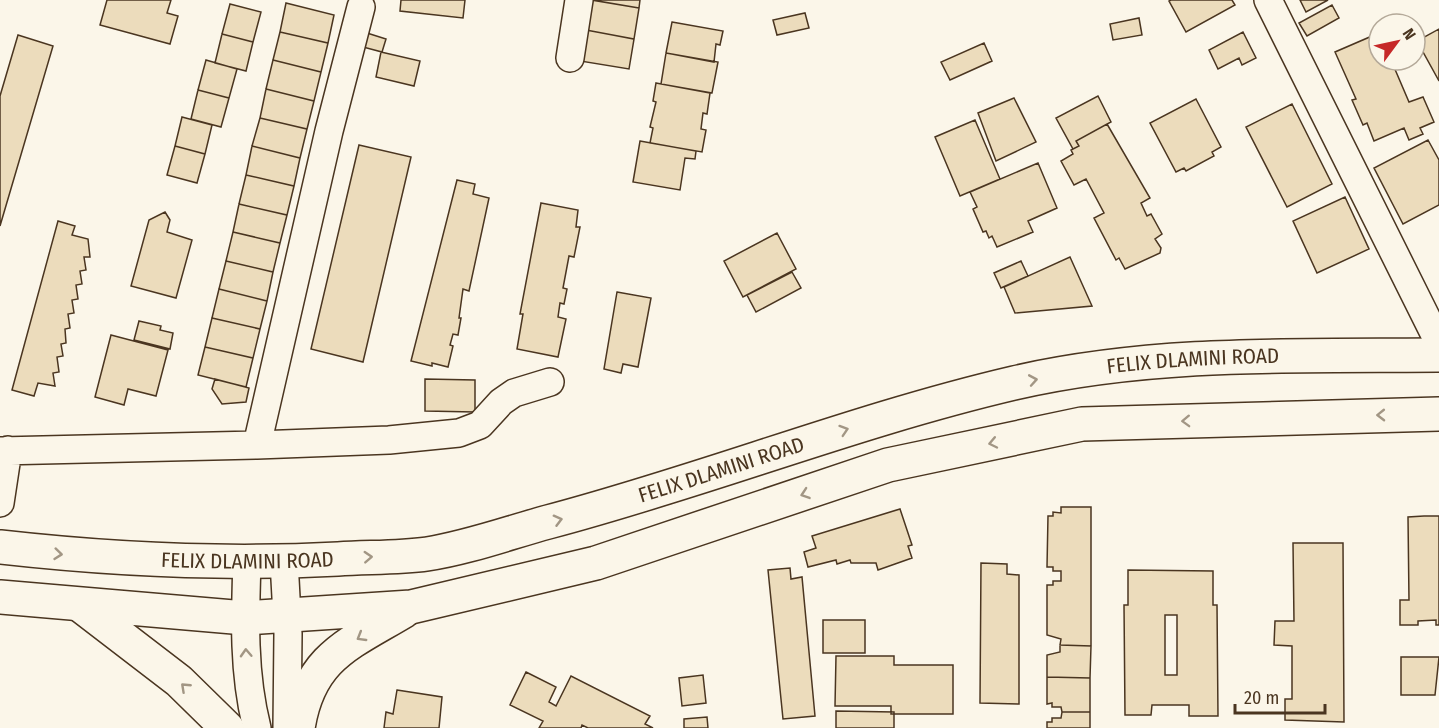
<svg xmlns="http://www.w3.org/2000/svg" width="1439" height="728" font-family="'Fira Sans Condensed',sans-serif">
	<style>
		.building { fill: #ecdcbc; stroke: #4a3520; stroke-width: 1.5; fill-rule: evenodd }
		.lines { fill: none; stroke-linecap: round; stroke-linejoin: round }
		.street-casing { stroke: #4a3520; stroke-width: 30 }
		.secondary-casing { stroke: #4a3520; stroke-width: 36 }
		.street { stroke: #fbf6e9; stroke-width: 27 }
		.secondary { stroke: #fbf6e9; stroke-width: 33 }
		.oneway { stroke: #a29684 }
		.labels { text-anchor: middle; stroke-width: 4.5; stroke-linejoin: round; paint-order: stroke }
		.street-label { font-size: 21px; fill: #4a3520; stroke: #fbf6e9 }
	</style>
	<rect width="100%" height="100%" fill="#fbf6e9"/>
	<path class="building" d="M 107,0 L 171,0 L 167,13 L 178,16 L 170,44 L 100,25 Z
		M 401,0 L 465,0 L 463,18 L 400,11 Z
		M 591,0 L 639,8 L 634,39 L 586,30 Z
		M 592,0 L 640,0 L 639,8 Z
		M 1171,0 L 1232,0 L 1235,5 L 1186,32 L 1169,1 Z
		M 1300,0 L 1328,0 L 1306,12 Z
		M 286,3 L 334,15 L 328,43 L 280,32 Z
		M 230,4 L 261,12 L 253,42 L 222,34 Z
		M 1332,5 L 1339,18 L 1307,36 L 1299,23 Z
		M 805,13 L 809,28 L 777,35 L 773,20 Z
		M 1139,18 L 1142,35 L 1113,40 L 1110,24 Z
		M 672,22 L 723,31 L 720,45 L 716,44 L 714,62 L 666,53 Z
		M 1439,29 L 1439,81 L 1417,41 Z
		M 586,30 L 634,39 L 629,69 L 580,61 Z
		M 280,32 L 328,43 L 321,72 L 273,60 Z
		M 1243,32 L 1256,58 L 1242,65 L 1239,58 L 1218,69 L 1209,50 Z
		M 367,33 L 386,39 L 382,52 L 363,47 Z
		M 1379,33 L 1379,60 L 1391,60 L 1409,102 L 1423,97 L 1434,122 L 1420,128 L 1423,134 L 1409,140 L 1404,128 L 1374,141 L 1367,123 L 1363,125 L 1352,100 L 1356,99 L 1335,52 Z
		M 222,34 L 253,42 L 246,71 L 215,63 Z
		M 18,35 L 53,46 L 0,226 L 0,96 Z
		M 984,43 L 992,61 L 950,80 L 941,62 Z
		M 381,52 L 420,61 L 414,86 L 376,77 Z
		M 666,53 L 718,62 L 712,93 L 661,84 Z
		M 206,60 L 237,69 L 229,98 L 198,90 Z
		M 273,60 L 321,72 L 314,101 L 266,89 Z
		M 656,83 L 710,93 L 707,114 L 703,113 L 701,129 L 706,130 L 702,152 L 650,143 L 653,128 L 650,127 L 656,102 L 653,101 Z
		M 266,89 L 314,101 L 307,129 L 260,118 Z
		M 198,90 L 229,98 L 221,127 L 191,119 Z
		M 1098,96 L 1111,122 L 1076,141 L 1079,146 L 1073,149 L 1056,118 Z
		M 1014,98 L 1036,142 L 996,161 L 978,113 Z
		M 1196,99 L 1221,147 L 1212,152 L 1214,156 L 1186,171 L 1184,168 L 1176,172 L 1150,123 Z
		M 1292,104 L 1332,184 L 1287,207 L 1246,127 Z
		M 182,117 L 212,125 L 205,154 L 175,146 Z
		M 260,118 L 307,129 L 300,158 L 252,146 Z
		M 975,120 L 1000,179 L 960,196 L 935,137 Z
		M 1107,124 L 1150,198 L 1141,203 L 1147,216 L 1151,214 L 1162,234 L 1155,239 L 1161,248 L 1160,253 L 1125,269 L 1119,258 L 1116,260 L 1094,218 L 1104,213 L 1086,179 L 1074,185 L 1061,161 L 1073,154 L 1071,150 L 1079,146 L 1076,141 Z
		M 1428,140 L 1439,160 L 1439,205 L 1403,224 L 1374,168 Z
		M 640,141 L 696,151 L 695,159 L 685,158 L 680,190 L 633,182 Z
		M 359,145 L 411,157 L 363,362 L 311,349 Z
		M 175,146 L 205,154 L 197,183 L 167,175 Z
		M 252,146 L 300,158 L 294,186 L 246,175 Z
		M 1038,163 L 1057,208 L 1028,221 L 1033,232 L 997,247 L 992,236 L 989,238 L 986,231 L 983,232 L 973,209 L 977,207 L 970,192 Z
		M 246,175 L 294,186 L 287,215 L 239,204 Z
		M 457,180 L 475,184 L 473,194 L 489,198 L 469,291 L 463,289 L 459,318 L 461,318 L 458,335 L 453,334 L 450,345 L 453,346 L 448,367 L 432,363 L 432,366 L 411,361 Z
		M 1345,197 L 1369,249 L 1317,273 L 1293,221 Z
		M 541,203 L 578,210 L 576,227 L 580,227 L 574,257 L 569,256 L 563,288 L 567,289 L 564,304 L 560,303 L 558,317 L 566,319 L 558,357 L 517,349 L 523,314 L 520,314 Z
		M 239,204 L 287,215 L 280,243 L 233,232 Z
		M 165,212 L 170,220 L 167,232 L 192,240 L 176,298 L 131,286 L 149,220 Z
		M 58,221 L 75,226 L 72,235 L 88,239 L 90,257 L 84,257 L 86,270 L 80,271 L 82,284 L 76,285 L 78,299 L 72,300 L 74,313 L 68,314 L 70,328 L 65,329 L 66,343 L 61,344 L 63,356 L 57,357 L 59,372 L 53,373 L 55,386 L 38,383 L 34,396 L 12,390 Z
		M 233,232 L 280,243 L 273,272 L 226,261 Z
		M 777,233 L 796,269 L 743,297 L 724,261 Z
		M 1070,257 L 1092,306 L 1015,313 L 1004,287 Z
		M 226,261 L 273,272 L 267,301 L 219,289 Z
		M 1021,261 L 1028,276 L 1001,288 L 994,273 Z
		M 792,272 L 801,288 L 756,312 L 747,295 Z
		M 219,289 L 267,301 L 260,329 L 212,318 Z
		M 617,292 L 651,298 L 638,367 L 623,364 L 621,373 L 604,369 Z
		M 212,318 L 260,329 L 253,358 L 205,347 Z
		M 139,321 L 161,326 L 160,330 L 173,333 L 170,349 L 134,340 Z
		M 111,335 L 168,350 L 156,396 L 128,389 L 124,405 L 95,397 Z
		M 205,347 L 253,358 L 246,387 L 198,375 Z
		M 215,379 L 249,388 L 246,402 L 222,404 L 212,389 Z
		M 425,379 L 475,380 L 475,412 L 425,411 Z
		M 1061,507 L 1091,507 L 1091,646 L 1060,645 L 1061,639 L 1047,635 L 1047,585 L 1053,585 L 1053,581 L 1061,581 L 1061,571 L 1053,571 L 1053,567 L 1047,567 L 1048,516 L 1053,516 L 1053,512 L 1061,513 Z
		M 900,509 L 912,545 L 908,546 L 912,558 L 878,570 L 876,563 L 851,563 L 850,560 L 837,564 L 836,560 L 808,567 L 804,552 L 816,548 L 812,536 Z
		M 1424,516 L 1439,516 L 1439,625 L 1436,625 L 1436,620 L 1418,621 L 1418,625 L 1400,625 L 1400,600 L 1409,600 L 1408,517 Z
		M 1293,543 L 1343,543 L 1344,722 L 1285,720 L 1285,699 L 1292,699 L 1292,646 L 1274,645 L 1275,621 L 1294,621 Z
		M 981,563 L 1007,564 L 1007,574 L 1019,575 L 1019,704 L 980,703 Z
		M 790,568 L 791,579 L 802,577 L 815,716 L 783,719 L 768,570 Z
		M 1128,570 L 1213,571 L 1213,605 L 1217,605 L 1218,716 L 1189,716 L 1189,705 L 1152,705 L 1151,715 L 1125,715 L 1124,605 L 1128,605 ZM 1165,615 L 1177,615 L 1177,675 L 1165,675 Z
		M 823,620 L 865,620 L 865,653 L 823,653 Z
		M 1060,645 L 1091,646 L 1090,678 L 1047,677 L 1047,655 L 1060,652 Z
		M 836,656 L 894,656 L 894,665 L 953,665 L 953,714 L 891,714 L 891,706 L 835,706 Z
		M 1401,657 L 1439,657 L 1435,695 L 1401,695 Z
		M 526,672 L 556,687 L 549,702 L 556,706 L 571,676 L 650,716 L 645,724 L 653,728 L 588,728 L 582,725 L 581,728 L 539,728 L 543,721 L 510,705 Z
		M 703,675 L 706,703 L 682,706 L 679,678 Z
		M 1047,677 L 1090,678 L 1090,712 L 1062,712 L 1061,707 L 1052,707 L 1052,703 L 1047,704 Z
		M 397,690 L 442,697 L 439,728 L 384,728 L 386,712 L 393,714 Z
		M 836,711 L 894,712 L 894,728 L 836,728 Z
		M 1062,712 L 1090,712 L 1090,728 L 1047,728 L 1047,722 L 1052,722 L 1052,718 L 1061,718 Z
		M 707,717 L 708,728 L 684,728 L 684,719 Z"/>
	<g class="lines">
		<g class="street-casing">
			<path id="street" d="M 1268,0 L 1439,343
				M 570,58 L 579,0
				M 257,445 L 329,131 L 361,7
				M 0,451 L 257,445 L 389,440 L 459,433 L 480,425 L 501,402 L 514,393 L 550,382
				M 0,503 L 8,450
				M 284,561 L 288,634 L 287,728
				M 247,562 C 245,618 243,673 257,728"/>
		</g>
		<g class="secondary-casing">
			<g id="secondary">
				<path id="s1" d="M 0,547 C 115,560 223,565 338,559 C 367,557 398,558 427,554 C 467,548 508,533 548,522 C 704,481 856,420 1014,383 C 1153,351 1297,356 1439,355"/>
				<path d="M 0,597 L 245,618 L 411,607 L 596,563 L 888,465 L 1082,424 L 1439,414"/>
				<path d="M 80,605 L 179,681 L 227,728"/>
				<path d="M 298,728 C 309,657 349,644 404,611"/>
			</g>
		</g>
		<use href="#street" class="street"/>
		<use href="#secondary" class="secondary"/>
	</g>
	<defs><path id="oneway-chevron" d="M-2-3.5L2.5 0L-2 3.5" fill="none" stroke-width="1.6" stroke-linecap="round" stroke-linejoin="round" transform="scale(1.5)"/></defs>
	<g class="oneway">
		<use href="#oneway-chevron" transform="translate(1033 380) rotate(-10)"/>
		<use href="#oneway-chevron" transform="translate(1381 415) rotate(179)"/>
		<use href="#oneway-chevron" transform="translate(1186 421) rotate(178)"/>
		<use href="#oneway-chevron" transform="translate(844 430) rotate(-18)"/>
		<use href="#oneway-chevron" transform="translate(993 443) rotate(168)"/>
		<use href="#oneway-chevron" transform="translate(805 494) rotate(161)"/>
		<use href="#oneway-chevron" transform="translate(558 520) rotate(-15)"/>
		<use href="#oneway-chevron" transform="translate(58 554) rotate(6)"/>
		<use href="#oneway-chevron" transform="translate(368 557) rotate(-3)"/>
		<use href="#oneway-chevron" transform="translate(361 637) rotate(149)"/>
		<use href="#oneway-chevron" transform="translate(246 653) rotate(-93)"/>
		<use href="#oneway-chevron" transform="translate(185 687) rotate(-137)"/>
	</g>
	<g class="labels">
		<g class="street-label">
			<text dy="7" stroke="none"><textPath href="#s1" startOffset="1220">FELIX DLAMINI ROAD</textPath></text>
			<text dy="7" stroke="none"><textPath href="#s1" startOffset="734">FELIX DLAMINI ROAD</textPath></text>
			<text dy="7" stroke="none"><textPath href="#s1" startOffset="248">FELIX DLAMINI ROAD</textPath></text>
		</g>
	</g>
	<g transform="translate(1397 42) rotate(57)"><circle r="28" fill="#fbf6e9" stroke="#b4a999" stroke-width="1.5"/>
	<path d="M0-4.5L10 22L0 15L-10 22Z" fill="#c62828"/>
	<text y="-9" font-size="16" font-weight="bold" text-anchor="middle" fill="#4a3520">N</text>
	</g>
	<path d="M1235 704v9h90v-9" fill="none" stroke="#4a3520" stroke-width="3"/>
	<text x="1244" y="704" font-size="18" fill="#4a3520" stroke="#fbf6e9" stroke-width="4.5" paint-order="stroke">20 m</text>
</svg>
